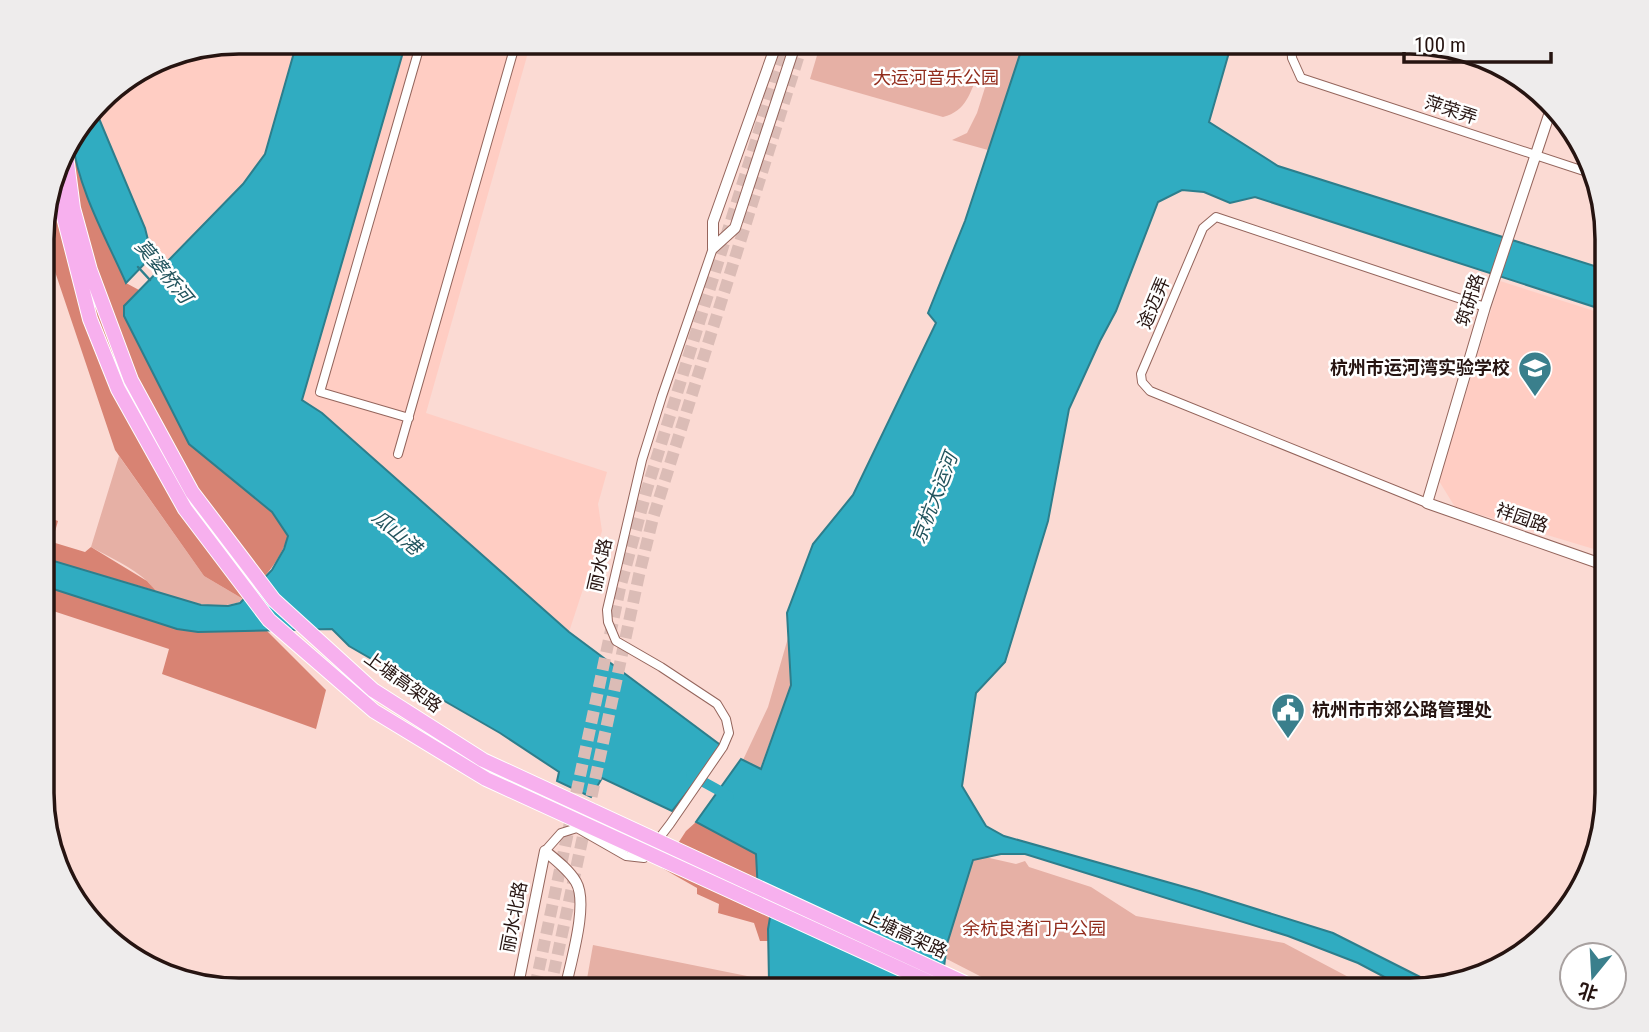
<svg xmlns="http://www.w3.org/2000/svg" width="1649" height="1032" font-family="'Roboto Condensed','Noto Sans SC',sans-serif">
	<style>
		.built { fill: #ffcdc3 }
		.green { fill: #e6b0a5 }
		.forest { fill: #d88373 }
		.water { fill: #30acc1; stroke: #2d7e8c; stroke-width: 2 }
		.lines { fill: none; stroke-linecap: round; stroke-linejoin: round }
		.stream { stroke: #2d7e8c; stroke-width: 2.5 }
		.canal { stroke: #30acc1; stroke-width: 10 }
		.secondary-tunnel { stroke: #dbbcb6; stroke-width: 12; stroke-dasharray: 12 6; stroke-linecap: butt }
		.minor-casing { stroke: #94655c; stroke-width: 10 }
		.tertiary-casing { stroke: #94655c; stroke-width: 12 }
		.secondary-casing { stroke: #94655c; stroke-width: 14 }
		.minor { stroke: #fff; stroke-width: 8 }
		.tertiary { stroke: #fff; stroke-width: 10 }
		.secondary { stroke: #fce2f8; stroke-width: 12 }
		.trunk-bridge-casing { stroke: #fff; stroke-width: 16; stroke-linecap: butt }
		.trunk-bridge { stroke: #f7b0ee; stroke-width: 14 }
		.labels { text-anchor: middle; stroke-width: 5; stroke-linejoin: round; paint-order: stroke }
		.park-label { font-size: 18px; fill: #922d1d; stroke: #fff }
		.street-label { font-size: 18px; fill: #261411; stroke: #fff }
		.poi-label { font-size: 18px; font-weight: bold; fill: #261411; stroke: #fff; text-anchor: end }
		.water-label { font-size: 19px; font-style: italic; fill: #22545d; stroke: #fff }
		.rim { fill: none; stroke: #261411; stroke-width: 3.5 }
	</style>
	<rect width="100%" height="100%" fill="#fbdad3"/>
	<path class="built" d="M 239,42 L 297,42 L 265,154 L 243,184 L 163,266 L 152,256 L 145,228 L 95,109 L 109,91 L 164,57 Z
		M 406,42 L 531,42 L 426,413 L 607,472 L 598,504 L 602,531 L 569,632 L 322,413 L 302,400 Z
		M 1500,281 L 1607,315 L 1607,553 L 1455,507 L 1439,481 Z"/>
	<path class="green" d="M 821,42 L 1024,42 L 988,150 L 952,140 L 967,133 L 977,113 L 989,75 L 979,72 C 970,92 967,111 943,117 L 810,79 Z
		M 119,456 L 204,576 L 243,599 C 230,613 168,601 154,590 C 152,587 150,584 147,581 C 132,567 109,557 91,547 Z
		M 788,638 L 791,685 L 760,769 L 743,760 L 768,707 Z
		M 950,855 L 985,857 L 1016,864 L 1025,861 L 1029,867 L 1091,887 L 1136,916 L 1284,943 L 1373,990 L 1007,990 L 937,954 Z
		M 593,945 L 757,978 L 754,990 L 585,990 Z"/>
	<path class="forest" d="M 70,141 L 85,189 L 126,283 L 139,290 L 124,306 L 189,443 L 272,512 L 288,536 C 280,562 263,579 243,599 L 204,576 L 115,450 L 44,239 C 44,209 52,165 70,141 Z
		M 45,516 L 58,521 L 52,542 L 85,552 L 91,547 L 147,581 L 156,591 L 44,558 Z
		M 44,586 L 177,629 L 198,632 L 266,630 L 326,690 L 316,729 L 162,674 L 169,649 L 44,608 Z
		M 696,822 L 756,853 L 758,893 L 773,900 L 768,929 L 768,941 L 760,941 L 754,923 L 718,913 L 719,904 L 697,894 L 697,888 L 662,868 L 686,831 Z"/>
	<path class="water" d="M 297,42 L 406,42 L 302,400 L 322,413 L 569,632 L 723,747 L 672,811 L 602,778 L 591,797 L 557,781 L 559,772 L 500,733 L 349,646 L 332,629 L 198,632 L 177,629 L 44,586 L 44,558 L 201,605 L 228,606 L 240,603 L 272,570 L 284,549 L 288,536 L 272,512 L 189,444 L 124,316 L 124,306 L 243,184 L 265,154 Z
		M 1024,42 L 1232,42 L 1209,122 L 1278,166 L 1607,270 L 1607,311 L 1255,197 L 1230,203 L 1204,192 L 1182,190 L 1158,202 L 1116,311 L 1100,341 L 1069,409 L 1048,521 L 1005,662 L 976,693 L 962,786 L 986,826 L 1004,836 L 1199,891 L 1333,933 L 1436,985 L 1423,990 L 1409,990 L 1358,963 L 1288,936 L 1025,854 L 1001,854 L 973,860 L 947,944 L 941,990 L 775,990 L 769,981 L 768,929 L 773,900 L 758,893 L 756,854 L 696,822 L 741,759 L 761,769 L 791,685 L 787,613 L 813,544 L 853,495 L 936,323 L 928,313 L 965,221 Z
		M 95,109 L 145,228 L 152,256 L 126,283 C 106,238 78,189 72,139 Z"/>
	<g class="lines">
		<path class="stream" d="M 138,267 L 150,280"/>
		<path class="canal" d="M 691,775 L 729,796"/>
		<path class="secondary-tunnel" d="M 535,987 L 620,588 L 647,489 L 787,42
			M 550,990 L 639,575 L 653,518 L 803,42"/>
		<g class="minor-casing">
			<path id="minor" d="M 1291,42 L 1292,58 L 1301,78 L 1590,173
				M 409,418 L 320,392 L 421,42
				M 398,454 L 516,42
				M 1427,503 L 1150,391 L 1142,382 L 1141,374 L 1203,228 L 1216,217 L 1485,307
				M 545,851 L 561,833 L 577,828 L 626,856 L 644,858 L 670,824 L 723,747 L 729,733 L 726,719 L 717,704 L 661,667 L 616,641 L 608,622 L 607,610 L 642,460 L 662,396 L 713,248"/>
		</g>
		<g class="tertiary-casing">
			<path id="tertiary" d="M 1551,109 L 1485,307 L 1427,503 L 1607,566
				M 713,248 L 735,228 L 796,42
				M 713,248 L 713,222 L 777,42
				M 517,990 L 545,851 C 556,860 569,870 576,882 C 589,904 570,964 565,990"/>
		</g>
		<g class="secondary-casing">
			<path id="secondary" d="M 535,990 L 535,987"/>
		</g>
		<use href="#minor" class="minor"/>
		<use href="#tertiary" class="tertiary"/>
		<use href="#secondary" class="secondary"/>
		<g class="trunk-bridge-casing">
			<path id="trunk-bridge" d="M 65,148 L 73,208 L 90,270 L 131,380 L 192,492 L 274,600 L 373,690 L 483,760 L 980,990
				M 54,178 L 90,319 L 118,389 L 185,509 L 269,620 L 374,711 L 486,779 L 947,990"/>
		</g>
		<use href="#trunk-bridge" class="trunk-bridge"/>
	</g>
	<defs>
		<g id="school-pin" transform="scale(1.75)"><path d="M0 17L-7.5 6A9.5 9.5 0 1 1 7.5 6Z" fill="#3a7f8c" stroke="#fff"/><path d="M0-5L7-2L0 1L-7-2ZM-4 1L0 2.5L4 1V4Q0 6-4 4Z" fill="#fff"/></g>
		<g id="civic-pin" transform="scale(1.75)"><path d="M0 17L-7.5 6A9.5 9.5 0 1 1 7.5 6Z" fill="#3a7f8c" stroke="#fff"/><path d="M-.6-6.5H3V-4.5H.6V-3L4-1V1h2V6H-6V1h2V-1L-.6-3ZM-1.2 2.5V6h2.4V2.5Z" fill="#fff"/></g>
	</defs>
	<g fill-rule="evenodd">
		<use href="#school-pin" x="1535" y="368"/>
		<use href="#civic-pin" x="1288" y="710"/>
	</g>
	<g class="labels">
		<g class="park-label">
			<text x="936" y="84">大运河音乐公园</text>
			<text x="1034" y="935">余杭良渚门户公园</text>
		</g>
		<g class="street-label">
			<text transform="translate(1451 110) rotate(18)" y="6">萍荣弄</text>
			<text transform="translate(1470 300) rotate(-72)" y="6">筑研路</text>
			<text transform="translate(1154 303) rotate(-67)" y="6">途迈弄</text>
			<text transform="translate(1522 518) rotate(19)" y="6">祥园路</text>
			<text transform="translate(600 565) rotate(-77)" y="6">丽水路</text>
			<text transform="translate(403 682) rotate(36)" y="6">上塘高架路</text>
			<text transform="translate(514 917) rotate(-79)" y="6">丽水北路</text>
			<text transform="translate(905 934) rotate(25)" y="6">上塘高架路</text>
		</g>
		<g class="poi-label">
			<text x="1510" y="374">杭州市运河湾实验学校</text>
			<text x="1312" y="716" text-anchor="start">杭州市市郊公路管理处</text>
		</g>
		<g class="water-label">
			<text transform="translate(164 271) rotate(50)" y="7">莫婆桥河</text>
			<text transform="translate(934 498) rotate(-69)" y="7">京杭大运河</text>
			<text transform="translate(397 532) rotate(40)" y="7">瓜山港</text>
		</g>
	</g>
	<path d="M0 0H1649V1032H0ZM239 54H1410A185 185 0 0 1 1595 239V793A185 185 0 0 1 1410 978H239A185 185 0 0 1 54 793V239A185 185 0 0 1 239 54Z" fill="#eeecec" fill-rule="evenodd"/>
	<path class="rim" d="M239 54H1410A185 185 0 0 1 1595 239V793A185 185 0 0 1 1410 978H239A185 185 0 0 1 54 793V239A185 185 0 0 1 239 54Z"/>
	<g transform="translate(1593 976) rotate(198)"><circle r="33" fill="#ffffff" stroke="#a8a1a0" stroke-width="2"/>
	<path d="M0-5L12 26L0 18L-12 26Z" fill="#3a7f8c"/>
	<text y="-10" font-size="19" font-weight="bold" text-anchor="middle" fill="#261411">北</text>
	</g>
	<path d="M1404 52v10h147v-10" fill="none" stroke="#261411" stroke-width="3.5"/>
	<text x="1414" y="52" font-size="21" fill="#261411" stroke="#ffffff" stroke-width="5" paint-order="stroke">100 m</text>
</svg>
